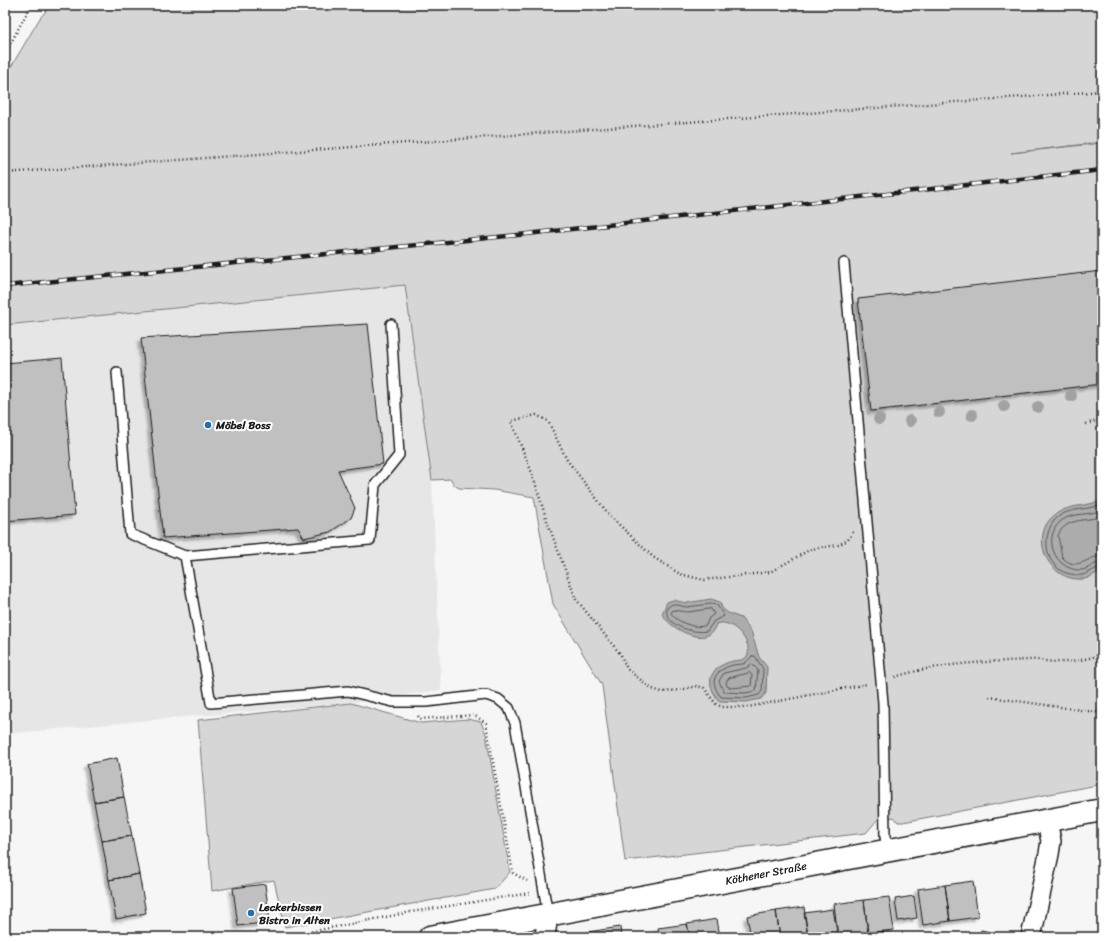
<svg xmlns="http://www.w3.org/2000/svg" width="1107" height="942" font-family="Sriracha,sans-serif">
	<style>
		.built { fill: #e6e6e6 }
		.green { fill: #d6d6d6; stroke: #797979 }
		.water { fill: #acacac; stroke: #727272 }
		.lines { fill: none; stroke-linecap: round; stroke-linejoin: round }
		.shore { stroke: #565656; stroke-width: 1 }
		.building { fill: #c0c0c0; stroke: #1c1c1c; filter: url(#shadow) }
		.service-casing { stroke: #1c1c1c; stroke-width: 12 }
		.minor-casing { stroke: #1c1c1c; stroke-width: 22 }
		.secondary-casing { stroke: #1c1c1c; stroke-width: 25 }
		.path { stroke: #1c1c1c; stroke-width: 2.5; stroke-dasharray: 1 3; stroke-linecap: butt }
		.service { stroke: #fff; stroke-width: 9 }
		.minor { stroke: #fff; stroke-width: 19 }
		.secondary { stroke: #fff; stroke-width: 22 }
		.rail-casing { stroke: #1c1c1c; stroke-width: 4.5 }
		.rail { stroke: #fff; stroke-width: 3; stroke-dasharray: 9; stroke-linecap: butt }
		.tree { fill: #a2a2a2 }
		.poi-dot { fill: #1f6fb2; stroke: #fff; stroke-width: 1.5 }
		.labels { text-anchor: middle; stroke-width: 4; stroke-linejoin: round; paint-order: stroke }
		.poi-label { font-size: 11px; font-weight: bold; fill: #1c1c1c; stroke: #fff; text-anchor: start }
		.street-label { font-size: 11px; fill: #1c1c1c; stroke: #fff }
	</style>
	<defs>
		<filter id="shadow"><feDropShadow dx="-3.5" dy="3.5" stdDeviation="1" flood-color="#0004"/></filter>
	</defs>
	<rect width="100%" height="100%" fill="#f6f6f6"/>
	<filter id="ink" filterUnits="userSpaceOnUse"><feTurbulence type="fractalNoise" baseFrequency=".025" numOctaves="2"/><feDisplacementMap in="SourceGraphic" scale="8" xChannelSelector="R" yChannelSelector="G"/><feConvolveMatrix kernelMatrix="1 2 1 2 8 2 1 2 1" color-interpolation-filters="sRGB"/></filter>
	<g filter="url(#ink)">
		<path class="built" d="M 405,285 L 432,480 L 441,690 L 351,703 L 194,716 L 5,734 L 5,325 Z"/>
		<path class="green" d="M 51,5 L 1102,5 L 1102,142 L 1011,153 L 1102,143 L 1102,784 L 903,822 L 898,822 L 894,817 L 877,820 L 866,833 L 625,861 L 602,685 L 553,604 L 534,497 L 494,490 L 459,488 L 454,485 L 451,479 L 432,480 L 405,285 L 5,325 L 5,77 L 40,18 Z
			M 351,703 L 421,723 L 468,719 L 481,722 L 486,734 L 510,872 L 495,889 L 285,927 L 274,880 L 212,891 L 198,720 Z"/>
		<path class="water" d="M 1102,500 L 1102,570 C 1096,573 1089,579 1083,579 C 1046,582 1028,533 1056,514 C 1069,504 1087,507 1102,500 Z
			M 711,599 L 720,602 L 722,608 L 728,613 L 741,618 L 751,631 L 759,657 L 767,667 L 766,693 L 761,699 L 746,702 L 719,701 C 704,682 709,667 733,661 C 738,660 744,661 747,656 C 754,645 733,617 716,624 C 715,628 713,631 710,634 C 696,643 668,626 662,614 L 667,602 L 673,600 L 686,603 Z"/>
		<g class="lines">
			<path class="shore" d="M 1102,504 C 1088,511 1070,507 1058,517 C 1043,529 1043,558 1059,569 C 1063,573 1070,574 1076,575 C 1087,577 1092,568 1102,567
				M 1102,510 C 1089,516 1072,512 1061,521 C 1042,537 1054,569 1079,570 C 1088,571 1094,562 1102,562
				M 1102,516 C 1086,522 1065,517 1058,536 L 1062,557 C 1077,573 1087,556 1102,556
				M 673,604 L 686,607 L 711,604 L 717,605 L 724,616 L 714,621 L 707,631 C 694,634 662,625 667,608 Z
				M 711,609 L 714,614 L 709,618 L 706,625 C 697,630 676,622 671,613 L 673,610 L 687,612 Z
				M 752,656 L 755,656 L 763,669 L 762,691 L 759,695 L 746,698 L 721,697 C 708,681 715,670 733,665 C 737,664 742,665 745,663 C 748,661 750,658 752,656 Z
				M 752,664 L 758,670 L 756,691 L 745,693 L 724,692 L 719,681 L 724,673 L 746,668 Z
				M 750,673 L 752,675 L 751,686 L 731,688 L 727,686 L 726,682 L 729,678 Z"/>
		</g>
		<path class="building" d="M 1102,271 L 1102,384 L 871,411 L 858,299 Z
			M 368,324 L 383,464 L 338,470 L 355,508 L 351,518 L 330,532 L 304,538 L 298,528 L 163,538 L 141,338 Z
			M 62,358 L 75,515 L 5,521 L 5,363 Z
			M 117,758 L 124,797 L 94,802 L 87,764 Z
			M 124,797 L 132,836 L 102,841 L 94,802 Z
			M 132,836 L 139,874 L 109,880 L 102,841 Z
			M 139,874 L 146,913 L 116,919 L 109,880 Z
			M 973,881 L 978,917 L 950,921 L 945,885 Z
			M 265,884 L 270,922 L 238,926 L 233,888 Z
			M 945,885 L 950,921 L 923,925 L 918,889 Z
			M 914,896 L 917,918 L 898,921 L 895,899 Z
			M 889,897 L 894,930 L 868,933 L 864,900 Z
			M 864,900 L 868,933 L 838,937 L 834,904 Z
			M 804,907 L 808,937 L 780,937 L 776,911 Z
			M 833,909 L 837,932 L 808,936 L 804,913 Z
			M 776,911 L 780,937 L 751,937 L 747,916 Z
			M 717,919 L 720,937 L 690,937 L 687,924 Z
			M 687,924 L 690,937 L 660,937 L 658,928 Z
			M 620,927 L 621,937 L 563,937 L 563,936 Z
			M 981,930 L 1003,935 L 1003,937 L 979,937 Z"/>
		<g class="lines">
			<g class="service-casing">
				<path id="service" d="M 844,263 L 883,703 L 885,837 L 888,850
					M 117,372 L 130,534 L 185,556 L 211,703 L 348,691 L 393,702 L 426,702 L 486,695 L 498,699 L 509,708 L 515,723 L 548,915
					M 185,556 L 370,540 L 375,485 L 399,455 L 391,324"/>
			</g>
			<g class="minor-casing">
				<path id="minor" d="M 545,937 L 548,915
					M 1031,937 L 1049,854 L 1051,841 L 1047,821"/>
			</g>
			<g class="secondary-casing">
				<path id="secondary" d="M 430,937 L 1102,810"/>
			</g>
			<path class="path" d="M 5,54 L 31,5
				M 5,173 L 1102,91
				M 1086,424 L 1102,419
				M 853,532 L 848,540 L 838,545 L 811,549 L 770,572 L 704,580 L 680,574 L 653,557 L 610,516 L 567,460 L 548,421 L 536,415 L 511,421 L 532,473 L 546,518 L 576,599 L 621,655 L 627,669 L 652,689 L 662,692 L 680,690 L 697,686 L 704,688 L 716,704 L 722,707 L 748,707 L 867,684
				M 895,677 C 938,663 984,662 1029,660 C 1038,659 1048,662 1057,662 C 1073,663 1087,659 1102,654
				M 989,697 L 1102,713
				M 418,716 L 420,719 L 474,715 L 486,723 L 513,873 L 527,881
				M 284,937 L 411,912 L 530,893"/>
			<use href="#service" class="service"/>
			<use href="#minor" class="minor"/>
			<use href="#secondary" class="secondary"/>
			<g class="rail-casing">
				<path id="rail" d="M 5,286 L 518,235 L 1102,170"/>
			</g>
			<use href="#rail" class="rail"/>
		</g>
		<g class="tree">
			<circle cx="1071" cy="396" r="6"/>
			<circle cx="1004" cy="406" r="6"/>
			<circle cx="1038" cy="407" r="6"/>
			<circle cx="939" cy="412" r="6"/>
			<circle cx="972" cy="415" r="6"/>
			<circle cx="879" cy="419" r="6"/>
			<circle cx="910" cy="421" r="6"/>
		</g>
	</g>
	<g class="poi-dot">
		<circle cx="208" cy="425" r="4"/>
		<circle cx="251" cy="913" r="4"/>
	</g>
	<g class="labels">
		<g class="poi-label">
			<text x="216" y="429">Möbel Boss</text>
			<text x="259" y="911">Leckerbissen<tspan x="259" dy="13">Bistro in Alten</tspan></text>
		</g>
		<g class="street-label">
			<text transform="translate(766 873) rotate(-11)" y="4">Köthener Straße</text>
		</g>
	</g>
	<rect width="1107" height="942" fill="none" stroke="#fff" stroke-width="20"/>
	<rect x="10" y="10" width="1087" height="922" fill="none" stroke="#1c1c1c" stroke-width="1.5" filter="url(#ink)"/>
</svg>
